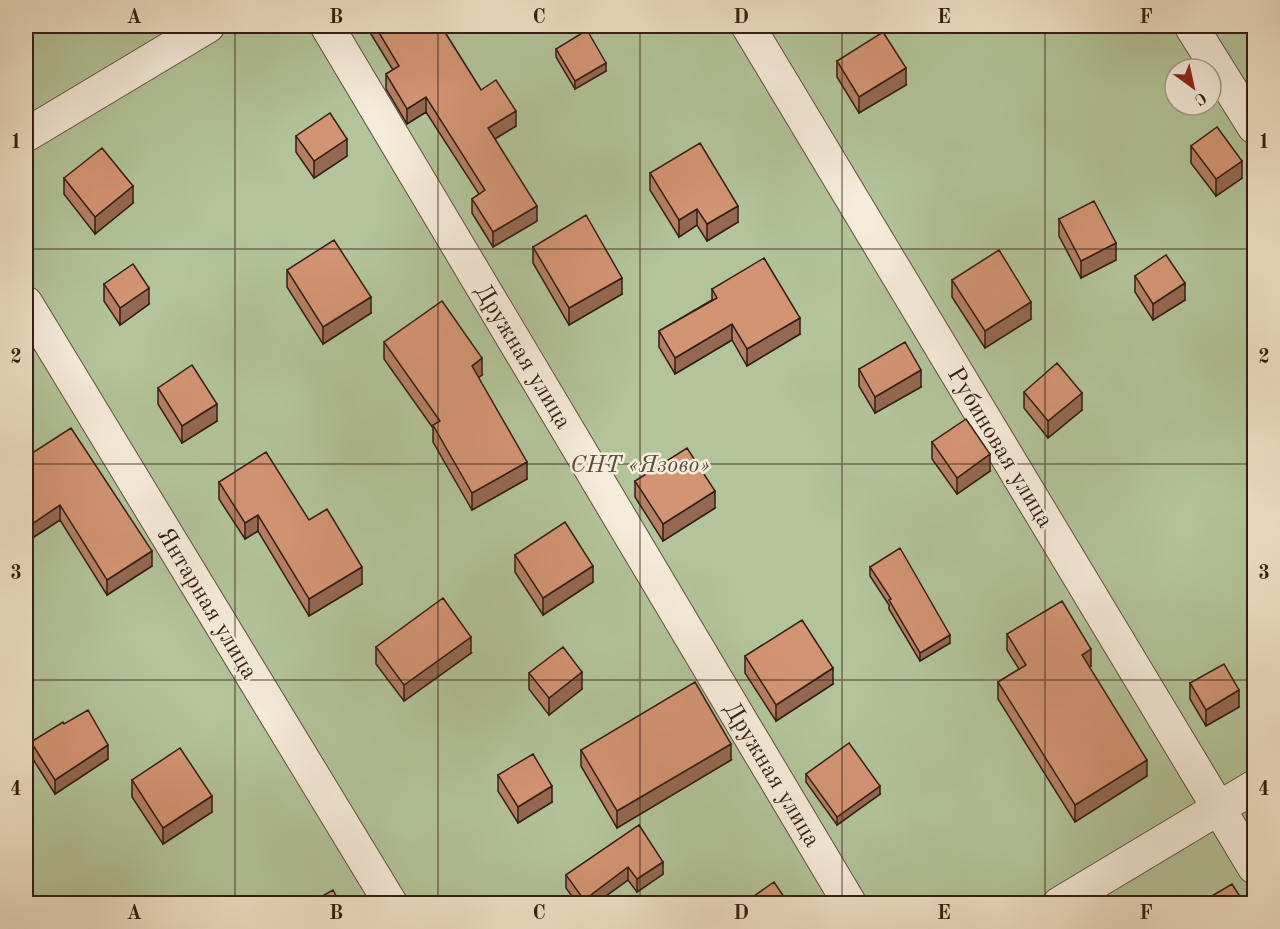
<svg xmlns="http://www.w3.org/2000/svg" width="1280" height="929" font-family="'Old Standard TT',serif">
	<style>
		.green { fill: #b3c49a; stroke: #747056; stroke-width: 1.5; fill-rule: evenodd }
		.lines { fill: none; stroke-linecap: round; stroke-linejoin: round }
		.minor-casing { stroke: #634e40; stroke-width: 35 }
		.minor { stroke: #f6ecdb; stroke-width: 33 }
		.wall { fill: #b57f64; stroke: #341d13; stroke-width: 1.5 }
		.shaded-wall { fill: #946851; stroke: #341d13; stroke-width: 1.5 }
		.building { fill: #d39474; stroke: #341d13; stroke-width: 1.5 }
		.grid { fill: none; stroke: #341d13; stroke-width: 1.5; stroke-opacity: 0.55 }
		.labels { text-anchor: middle; stroke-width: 5; stroke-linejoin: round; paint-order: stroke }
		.street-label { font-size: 24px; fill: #341d13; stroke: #f6ecdb }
		.park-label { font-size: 24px; font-style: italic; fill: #5a4f3c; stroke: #f6ecdb }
		.neatline { fill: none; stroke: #341d13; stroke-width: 2 }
		.grid-label { font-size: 20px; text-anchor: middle; font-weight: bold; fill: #341d13 }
	</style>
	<rect width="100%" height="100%" fill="#f1e1c7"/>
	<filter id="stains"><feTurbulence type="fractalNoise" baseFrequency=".00333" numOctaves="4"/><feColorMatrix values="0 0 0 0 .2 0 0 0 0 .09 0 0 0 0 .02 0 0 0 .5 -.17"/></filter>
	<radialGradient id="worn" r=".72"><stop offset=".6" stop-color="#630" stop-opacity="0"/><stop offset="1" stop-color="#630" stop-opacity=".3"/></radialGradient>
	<path class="green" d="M 26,26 L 1254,26 L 1254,903 L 26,903 ZM 1175,69 L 1211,69 L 1211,105 L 1175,105 Z"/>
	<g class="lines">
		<g class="minor-casing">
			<path id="minor" d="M 327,26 L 850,904
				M 748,26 L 1254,867
				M 1191,26 L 1254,127
				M 26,135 L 208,26
				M 26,303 L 391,904
				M 1059,904 L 1254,787"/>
		</g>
		<use href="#minor" class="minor"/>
	</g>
	<path class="wall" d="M 366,26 L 441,26 L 481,90 L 516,126 L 495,139 L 537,221 L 493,247 L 472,213 L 472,199 L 479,194 L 426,112 L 407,124 L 386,89 L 386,74 L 393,70 Z
		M 556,49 L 606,71 L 575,89 L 556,57 Z
		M 837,61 L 906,85 L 859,113 L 837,77 Z
		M 296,136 L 347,156 L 314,178 L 296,152 Z
		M 1191,146 L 1242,178 L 1216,196 L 1191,163 Z
		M 650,173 L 738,222 L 707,241 L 697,225 L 679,237 L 650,190 Z
		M 64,178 L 133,203 L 95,234 L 64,194 Z
		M 1059,219 L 1116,260 L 1081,278 L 1059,236 Z
		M 533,247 L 622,294 L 569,325 L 533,263 Z
		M 287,270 L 371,313 L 323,344 L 287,287 Z
		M 1135,276 L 1185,300 L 1153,320 L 1135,292 Z
		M 952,280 L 1031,319 L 985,348 L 952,297 Z
		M 104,284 L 149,304 L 120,325 L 104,301 Z
		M 712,289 L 800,334 L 747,366 L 732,340 L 675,374 L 659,347 L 659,331 L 712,300 Z
		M 384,342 L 482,375 L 478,377 L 527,479 L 472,510 L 433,442 L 433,428 L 384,359 Z
		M 859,369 L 921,387 L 875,413 L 859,386 Z
		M 158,388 L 217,421 L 182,443 L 158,404 Z
		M 1024,392 L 1082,410 L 1048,438 L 1024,408 Z
		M 932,442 L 990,471 L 957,494 L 932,459 Z
		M 26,457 L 152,566 L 107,595 L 60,520 L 26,542 Z
		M 635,481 L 715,508 L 663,541 L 635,497 Z
		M 219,482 L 362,584 L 309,616 L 258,531 L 245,539 L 219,499 Z
		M 515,555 L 593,582 L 543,615 L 515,572 Z
		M 870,567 L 950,643 L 920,661 L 889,609 L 889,605 L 870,576 Z
		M 1007,634 L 1091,666 L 1089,667 L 1147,776 L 1075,822 L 998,699 L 998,682 L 1019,669 L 1007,650 Z
		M 376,647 L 471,653 L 404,701 L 376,664 Z
		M 745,656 L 833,684 L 776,721 L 745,673 Z
		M 529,673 L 582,689 L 549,715 L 529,689 Z
		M 1190,683 L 1239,707 L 1206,726 L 1190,699 Z
		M 64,724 L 108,759 L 55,794 L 31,756 L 31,742 Z
		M 581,750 L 731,760 L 617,828 L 581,766 Z
		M 806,774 L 880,794 L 837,825 L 806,782 Z
		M 498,775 L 552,802 L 518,823 L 498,791 Z
		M 132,780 L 212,812 L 163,844 L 132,797 Z
		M 639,825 L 663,874 L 637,892 L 628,880 L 596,903 L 577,903 L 566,888 L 566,875 Z"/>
	<path class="shaded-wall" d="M 606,63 L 606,71 L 575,89 L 575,81 Z
		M 906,68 L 906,85 L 859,113 L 859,97 Z
		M 426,97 L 426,112 L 407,124 L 407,109 Z
		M 516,111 L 516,126 L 488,143 L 488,128 Z
		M 347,139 L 347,156 L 314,178 L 314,161 Z
		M 1242,161 L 1242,178 L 1216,196 L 1216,179 Z
		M 133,186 L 133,203 L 95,234 L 95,217 Z
		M 537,206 L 537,221 L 493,247 L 493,232 Z
		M 738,206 L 738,222 L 707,241 L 707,224 Z
		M 697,209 L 697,225 L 679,237 L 679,220 Z
		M 1116,243 L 1116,260 L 1081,278 L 1081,261 Z
		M 622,278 L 622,294 L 569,325 L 569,308 Z
		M 1185,283 L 1185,300 L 1153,320 L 1153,304 Z
		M 149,288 L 149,304 L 120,325 L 120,308 Z
		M 371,297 L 371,313 L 323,344 L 323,327 Z
		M 1031,302 L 1031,319 L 985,348 L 985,331 Z
		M 800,318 L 800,334 L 747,366 L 747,349 Z
		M 732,324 L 732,340 L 675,374 L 675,358 Z
		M 482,358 L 482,375 L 472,382 L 472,366 Z
		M 29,359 L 29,375 L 26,378 L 26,361 Z
		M 921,370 L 921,387 L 875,413 L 875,397 Z
		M 1082,393 L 1082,410 L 1048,438 L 1048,421 Z
		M 217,404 L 217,421 L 182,443 L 182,426 Z
		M 990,454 L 990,471 L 957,494 L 957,478 Z
		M 527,462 L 527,479 L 472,510 L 472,493 Z
		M 715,491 L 715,508 L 663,541 L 663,524 Z
		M 60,505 L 60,520 L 26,542 L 26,528 Z
		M 258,515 L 258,531 L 245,539 L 245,523 Z
		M 152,551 L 152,566 L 107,595 L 107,580 Z
		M 593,566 L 593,582 L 543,615 L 543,598 Z
		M 362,567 L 362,584 L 309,616 L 309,599 Z
		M 950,635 L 950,643 L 920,661 L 920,653 Z
		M 471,637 L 471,653 L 404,701 L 404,685 Z
		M 1091,649 L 1091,666 L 1082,671 L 1082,655 Z
		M 833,668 L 833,684 L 776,721 L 776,705 Z
		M 582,672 L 582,689 L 549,715 L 549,698 Z
		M 1239,690 L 1239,707 L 1206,726 L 1206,710 Z
		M 731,744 L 731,760 L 617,828 L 617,811 Z
		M 108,745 L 108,759 L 55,794 L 55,780 Z
		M 1147,760 L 1147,776 L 1075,822 L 1075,805 Z
		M 552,786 L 552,802 L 518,823 L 518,807 Z
		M 880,786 L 880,794 L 837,825 L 837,817 Z
		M 212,796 L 212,812 L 163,844 L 163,828 Z
		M 663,862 L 663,874 L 637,892 L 637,879 Z
		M 628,867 L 628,880 L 596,903 L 584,903 L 584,900 Z"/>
	<path class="building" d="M 375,26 L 441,26 L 481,90 L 496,80 L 516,111 L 488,128 L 537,206 L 493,232 L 472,199 L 485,190 L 426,97 L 407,109 L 386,74 L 399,66 Z
		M 587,30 L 606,63 L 575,81 L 556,49 Z
		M 883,32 L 906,68 L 859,97 L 837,61 Z
		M 330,113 L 347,139 L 314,161 L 296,136 Z
		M 1217,127 L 1242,161 L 1216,179 L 1191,146 Z
		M 700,143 L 738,206 L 707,224 L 697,209 L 679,220 L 650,173 Z
		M 102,148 L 133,186 L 95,217 L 64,178 Z
		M 1094,201 L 1116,243 L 1081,261 L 1059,219 Z
		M 586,215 L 622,278 L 569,308 L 533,247 Z
		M 334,240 L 371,297 L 323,327 L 287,270 Z
		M 999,250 L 1031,302 L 985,331 L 952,280 Z
		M 1166,255 L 1185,283 L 1153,304 L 1135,276 Z
		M 764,258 L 800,318 L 747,349 L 732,324 L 675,358 L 659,331 L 717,298 L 712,289 Z
		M 133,264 L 149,288 L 120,308 L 104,284 Z
		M 442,301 L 482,358 L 472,366 L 527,462 L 472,493 L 433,425 L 440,421 L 384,342 Z
		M 905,342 L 921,370 L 875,397 L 859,369 Z
		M 26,353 L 29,359 L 26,361 Z
		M 1057,363 L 1082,393 L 1048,421 L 1024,392 Z
		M 192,365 L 217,404 L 182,426 L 158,388 Z
		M 966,419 L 990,454 L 957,478 L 932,442 Z
		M 71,428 L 152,551 L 107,580 L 60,505 L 26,528 L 26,474 L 28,472 L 26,468 L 26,457 Z
		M 687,448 L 715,491 L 663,524 L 635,481 Z
		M 266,452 L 309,520 L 327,509 L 362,567 L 309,599 L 258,515 L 245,523 L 219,482 Z
		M 565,522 L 593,566 L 543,598 L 515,555 Z
		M 900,548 L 950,635 L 920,653 L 889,600 L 891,599 L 870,567 Z
		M 443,598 L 471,637 L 404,685 L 376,647 Z
		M 1062,601 L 1091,649 L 1082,655 L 1147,760 L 1075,805 L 998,682 L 1026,665 L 1007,634 Z
		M 802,620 L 833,668 L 776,705 L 745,656 Z
		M 563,647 L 582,672 L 549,698 L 529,673 Z
		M 1224,664 L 1239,690 L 1206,710 L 1190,683 Z
		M 695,682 L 731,744 L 617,811 L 581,750 Z
		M 88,710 L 108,745 L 55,780 L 31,742 L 63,722 L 64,724 Z
		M 849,743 L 880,786 L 837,817 L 806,774 Z
		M 180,748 L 212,796 L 163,828 L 132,780 Z
		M 533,754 L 552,786 L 518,807 L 498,775 Z
		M 639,825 L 663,862 L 637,879 L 628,867 L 584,900 L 566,875 Z
		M 774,882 L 788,903 L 744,903 Z
		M 1232,884 L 1244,903 L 1200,903 Z
		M 333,890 L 340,903 L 310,903 Z"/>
	<path class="grid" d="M 235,26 L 235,904M 438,26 L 438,904M 640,26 L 640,904M 842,26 L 842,904M 1045,26 L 1045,904M 26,249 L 1254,249M 26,464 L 1254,464M 26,680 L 1254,680"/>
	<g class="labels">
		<g class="street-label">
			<text transform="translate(524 356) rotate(59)" y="8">Дружная улица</text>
			<text transform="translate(1001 447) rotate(59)" y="8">Рубиновая улица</text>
			<text transform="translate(208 603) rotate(59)" y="8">Янтарная улица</text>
			<text transform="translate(773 774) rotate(59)" y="8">Дружная улица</text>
		</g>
		<g class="park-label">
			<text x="640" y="472">СНТ «Язово»</text>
		</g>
	</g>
	<rect width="1280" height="929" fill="none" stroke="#f1e1c7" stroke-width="66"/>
	<g transform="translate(1193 87) rotate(147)"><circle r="28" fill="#f6ecdb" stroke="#a8998b" stroke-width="1.5"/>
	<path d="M0-4.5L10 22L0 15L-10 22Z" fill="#8f2418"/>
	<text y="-9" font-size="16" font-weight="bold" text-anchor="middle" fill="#341d13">С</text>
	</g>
	<rect x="33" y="33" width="1214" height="863" class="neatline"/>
	<g class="grid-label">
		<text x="134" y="23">A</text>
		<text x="336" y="23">B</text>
		<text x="539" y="23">C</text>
		<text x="741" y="23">D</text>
		<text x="944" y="23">E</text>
		<text x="1146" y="23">F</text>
		<text x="16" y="148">1</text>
		<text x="1264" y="148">1</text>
		<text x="16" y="363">2</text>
		<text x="1264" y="363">2</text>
		<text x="16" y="579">3</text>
		<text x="1264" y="579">3</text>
		<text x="16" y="795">4</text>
		<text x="1264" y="795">4</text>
		<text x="134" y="919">A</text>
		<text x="336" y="919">B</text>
		<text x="539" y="919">C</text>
		<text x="741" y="919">D</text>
		<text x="944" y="919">E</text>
		<text x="1146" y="919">F</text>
	</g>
	<rect width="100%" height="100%" filter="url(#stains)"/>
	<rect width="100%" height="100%" fill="url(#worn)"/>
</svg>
